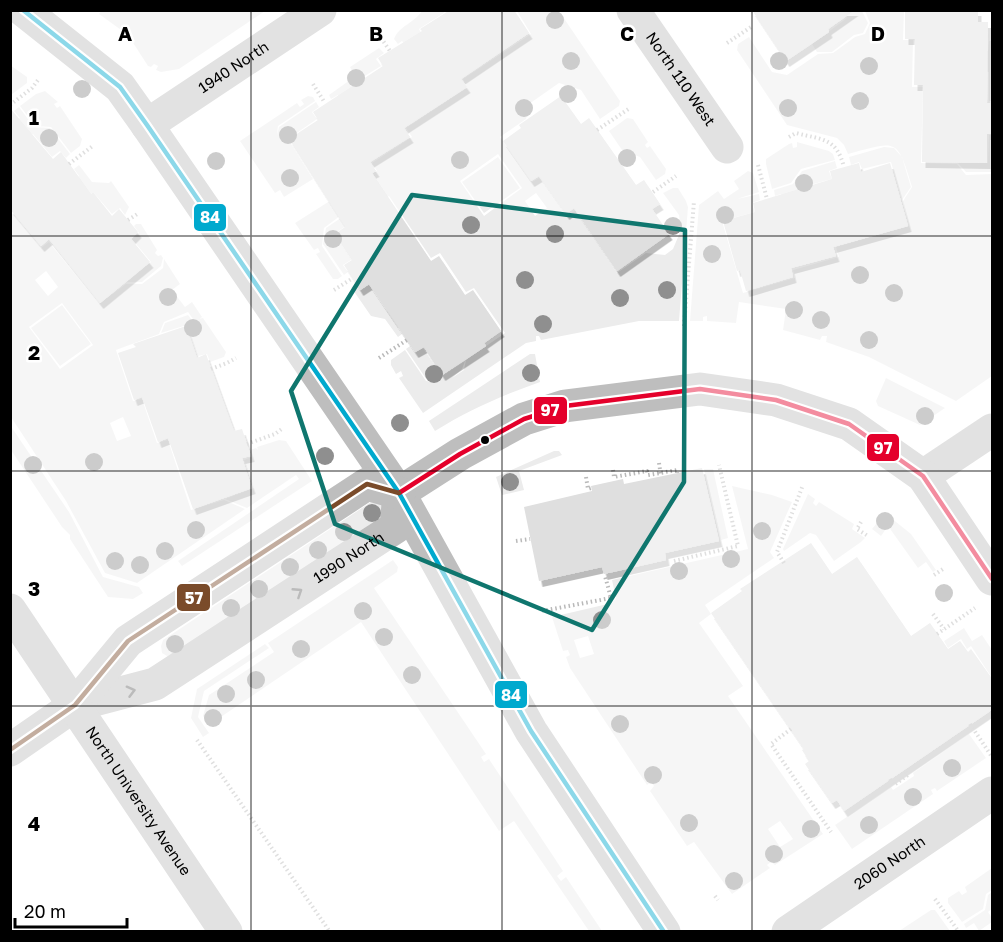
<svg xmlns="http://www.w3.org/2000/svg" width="1003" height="942" font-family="'Golos Text',sans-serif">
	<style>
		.green { fill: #ececec; fill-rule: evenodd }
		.building { fill: #dfdfdf; filter: url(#shadow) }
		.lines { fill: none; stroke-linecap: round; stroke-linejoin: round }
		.path { stroke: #b9b9b9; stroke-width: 4; stroke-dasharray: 1.5 3; stroke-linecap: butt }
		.minor { stroke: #bebebe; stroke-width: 33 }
		.trunk { stroke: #bebebe; stroke-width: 33 }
		.bus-1-casing { stroke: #fff; stroke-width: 9 }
		.bus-2-casing { stroke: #fff; stroke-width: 9 }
		.bus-3-casing { stroke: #fff; stroke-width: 9 }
		.bus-1 { stroke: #00a9ce; stroke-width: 4.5 }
		.bus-2 { stroke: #e4002b; stroke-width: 4.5 }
		.bus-3 { stroke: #7a4b2a; stroke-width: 4.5 }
		.tree { fill: #8f8f8f }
		.oneway { stroke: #686868 }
		.marked { fill: none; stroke: #0f766e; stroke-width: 4.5; stroke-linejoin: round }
		.grid { fill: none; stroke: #000; stroke-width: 1.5; stroke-opacity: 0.55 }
		.bus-dot { fill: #000; stroke: #fff; stroke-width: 2 }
		.labels { text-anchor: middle; stroke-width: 5; stroke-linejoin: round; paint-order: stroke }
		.street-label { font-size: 15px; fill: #000; stroke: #fff }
		.grid-label { font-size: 20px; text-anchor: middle; font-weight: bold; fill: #000; stroke: #fff; stroke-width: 5; stroke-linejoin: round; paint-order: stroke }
		.line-badge { stroke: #fff; stroke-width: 2 }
		.badge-label { font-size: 16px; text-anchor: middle; font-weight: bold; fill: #fff }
	</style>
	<defs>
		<filter id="shadow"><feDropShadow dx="3.5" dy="6" stdDeviation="0" flood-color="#0004"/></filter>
	</defs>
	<rect width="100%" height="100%" fill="#fff"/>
	<path class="green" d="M 101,11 L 101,10 L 265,11 L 179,69 L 161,72 L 156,70 L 158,66 L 154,64 L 151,67 L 148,66 L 128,35 L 99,14 Z
		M 422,11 L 443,11 L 444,13 L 419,29 L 424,38 L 408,49 L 402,41 L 398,44 L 394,39 C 399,26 414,23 422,11 Z
		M 517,11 L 559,11 L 620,101 L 619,106 L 600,119 L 581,90 L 559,83 L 529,104 L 526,119 L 500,137 L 532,182 L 539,178 L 566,216 L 575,211 L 617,273 L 646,253 L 665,255 L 673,249 L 681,230 L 679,215 L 663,193 L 673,188 L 678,188 L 686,201 L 688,207 L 679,321 L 639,321 L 541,340 L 539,336 L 536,336 L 536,341 L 526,343 L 423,413 L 399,378 L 403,376 L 401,371 L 396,374 L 391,365 L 391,360 L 405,350 L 426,381 L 432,382 L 427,380 L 406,349 L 410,346 L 415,353 L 423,348 L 442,376 L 465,361 L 462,369 L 452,378 L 464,370 L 466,360 L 505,333 L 474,288 L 466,292 L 440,253 L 431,258 L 389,196 L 359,216 L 344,213 L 324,228 L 322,246 L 342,276 L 338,279 L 333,279 L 316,254 L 320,252 L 318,248 L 314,250 L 295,223 L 377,171 L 372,163 L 412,137 L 406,128 L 467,88 L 463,79 L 531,34 ZM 498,154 L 522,188 L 484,216 L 460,181 ZM 536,193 L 547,208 L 535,216 L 525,201 Z
		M 843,11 L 862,11 L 868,23 L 863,33 L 854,35 L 832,52 L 817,52 L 812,44 L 847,18 Z
		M 865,11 L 904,11 L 903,40 L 913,40 L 912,87 L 923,87 L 921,163 L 957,164 L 966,175 L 992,174 L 992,376 L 956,401 L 869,357 L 826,342 L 827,336 L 822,336 L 820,340 L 783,330 L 786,309 L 739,302 L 736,323 L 707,321 L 707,316 L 703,317 L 703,321 L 690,321 L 699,205 L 718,191 L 724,199 L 739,189 L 734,181 L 748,171 L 753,173 L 759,192 L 737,199 L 759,194 L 760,200 L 752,203 L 755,212 L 722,221 L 743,293 L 795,278 L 793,270 L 839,257 L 836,247 L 909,226 L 903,201 L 912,187 C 897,137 897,141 848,154 L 844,145 L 837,138 L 787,125 L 737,50 L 738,44 L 749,37 L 772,72 L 787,75 L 818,54 L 833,53 L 855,37 L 865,34 L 870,23 Z
		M 989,41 L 992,41 L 992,101 L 989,101 L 989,72 L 979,71 L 978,51 L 988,51 Z
		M 379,48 L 384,53 L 376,59 L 381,66 L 355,82 L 361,91 L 344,103 L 338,95 L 331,99 L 329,95 L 350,80 L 352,71 L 350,67 Z
		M 10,65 L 27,77 L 27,83 L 11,95 Z
		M 45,91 L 58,102 L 54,104 L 57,108 L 60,106 L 82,139 L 80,146 L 71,153 L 51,127 L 35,126 L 20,106 L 36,94 Z
		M 308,96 L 313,97 L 315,101 L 278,126 L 277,135 L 279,127 L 316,102 L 319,107 L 312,112 L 317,119 L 288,139 L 313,179 L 284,197 L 280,190 L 275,193 L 240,141 L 297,103 L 300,107 L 304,104 L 301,100 Z
		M 19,107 L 34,127 L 50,128 L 70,154 L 66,158 L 60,151 L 52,157 L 33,134 L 25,140 L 12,124 L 20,118 L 14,111 Z
		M 627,118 L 633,119 L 648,142 L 645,145 L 647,148 L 650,146 L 666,169 L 665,174 L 656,180 L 640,157 L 622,150 L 609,131 Z
		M 989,135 L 992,135 L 992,172 L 966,172 L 958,163 L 988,163 Z
		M 797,142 L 829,151 L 833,154 L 835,160 L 801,169 L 791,183 L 772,189 L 766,164 L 766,159 L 789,144 L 792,143 L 793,148 L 797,147 Z
		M 884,147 L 894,148 L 902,157 L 911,187 L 902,200 L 891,162 L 862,169 L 859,162 L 851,165 L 849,157 Z
		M 498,157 L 520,188 L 484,213 L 462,182 Z
		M 835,161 L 837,168 L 829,171 L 832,179 L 803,187 L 805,197 L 784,203 L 781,194 L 775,196 L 774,190 L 793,184 L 802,171 Z
		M 79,165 L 92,182 L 109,183 L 111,181 L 129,207 L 125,215 L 120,208 L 112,214 L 93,192 L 86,197 L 73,182 L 79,176 L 74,169 Z
		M 10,211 L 41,248 L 49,242 L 99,304 L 126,284 L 142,284 L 163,268 L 164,259 L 180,284 L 172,290 L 185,307 L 192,302 L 202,317 L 199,319 L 193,319 L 188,312 L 164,322 L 159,334 L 116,350 L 133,401 L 142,399 L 157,443 L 168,440 L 191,510 L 224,500 L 245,509 L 137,583 L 105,573 L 66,501 L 11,417 ZM 46,271 L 58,287 L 48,296 L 35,280 ZM 62,303 L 93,345 L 60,369 L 29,327 ZM 123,417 L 131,436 L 117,441 L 110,423 Z
		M 345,215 L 358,218 L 334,234 L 351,260 L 343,265 L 348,272 L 344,275 L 323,244 L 326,228 Z
		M 136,224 L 141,224 L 157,250 L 155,253 L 158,256 L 161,255 L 163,258 L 161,266 L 142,282 L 127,282 L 151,262 L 132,239 L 139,233 L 134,226 Z
		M 356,284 L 360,291 L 369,285 L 386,310 L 406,322 L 398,328 L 402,334 L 398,337 L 385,319 L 371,316 L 351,287 Z
		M 62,305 L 91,344 L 60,366 L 31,328 Z
		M 188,315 L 192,320 L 203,318 L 226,352 L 224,357 L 210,362 L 207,354 L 198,356 L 187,325 L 161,333 L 165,323 Z
		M 530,354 L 535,354 L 540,382 C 503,395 469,410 435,431 L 429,421 Z
		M 886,378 L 945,408 L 920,425 L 878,406 L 876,401 Z
		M 10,425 L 69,512 L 103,577 L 139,587 L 143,593 L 133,599 L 108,597 L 70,539 L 70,535 L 62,527 L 11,450 Z
		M 279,440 L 286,441 L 312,481 L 182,566 L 178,561 L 299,479 L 296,475 L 247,508 L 225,499 L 254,488 L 244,460 L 252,457 L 250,450 L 256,448 L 258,450 L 257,447 Z
		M 554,451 L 559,451 L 562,455 L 519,471 L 524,490 L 502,495 L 496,477 Z
		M 704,469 L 713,469 L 728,538 L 721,540 Z
		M 732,486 L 772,495 L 792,502 L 770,552 L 774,558 L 705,605 L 711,614 L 699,623 L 743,686 L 728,696 L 823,834 L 775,865 L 771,862 L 767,865 L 770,868 L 732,894 L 694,842 L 687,846 L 650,791 L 654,786 L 651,782 L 647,785 L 570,668 L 566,657 L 570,655 L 568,650 L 563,651 L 552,617 L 612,603 L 616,598 L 612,580 L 748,549 ZM 588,636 L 594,654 L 580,658 L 574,640 ZM 780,821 L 793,839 L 780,847 L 768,829 Z
		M 808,494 L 815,499 L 813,503 L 816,506 L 819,502 L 854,524 L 852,529 L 865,538 L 861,542 L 834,561 L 816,535 L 810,533 L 784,551 L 783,549 Z
		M 371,502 L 383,505 L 381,517 L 174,655 L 167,656 L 162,653 L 161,646 L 163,640 Z
		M 885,513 L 911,534 L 936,570 L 933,572 L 926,562 L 918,568 L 888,526 L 881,536 L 872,529 Z
		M 393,560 L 398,567 L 397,572 L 374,588 L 486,754 L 481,757 L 484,762 L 489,759 L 563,871 L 557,876 L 561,881 L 566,877 L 602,931 L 589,931 L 514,821 L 499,831 L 361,622 L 209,725 L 203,716 L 209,695 L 274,652 L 268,643 Z
		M 964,628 L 972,641 L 982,635 L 992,650 L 992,678 L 971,646 L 967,649 L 961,639 L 948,648 L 944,641 Z
		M 265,644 L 269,648 L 204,691 L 198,717 L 209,733 L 203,737 L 191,718 L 197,689 Z
		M 969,734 L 986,758 L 937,791 L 935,788 L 931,790 L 933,794 L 852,849 L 835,825 L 891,787 L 893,790 L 914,776 L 913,773 Z
		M 992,868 L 992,890 L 986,894 L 983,909 L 962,922 L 948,903 L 948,898 L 959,891 L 962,895 L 967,892 L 965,887 Z
		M 992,892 L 992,909 L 988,912 L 992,918 L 992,922 L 979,931 L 974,923 L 966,928 L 964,924 L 985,910 L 988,895 Z
		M 931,910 L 935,910 L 950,931 L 899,931 Z"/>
	<path class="building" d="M 450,10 L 514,10 L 529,33 L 461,79 L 467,87 L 404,128 L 410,137 L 370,162 L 376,171 L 372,173 L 431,261 L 439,256 L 465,295 L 473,290 L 501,331 L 484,343 L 486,346 L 442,375 L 424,347 L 415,352 L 369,284 L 360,290 L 344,265 L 352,260 L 335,234 L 345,227 L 289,139 L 318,120 L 313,112 L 383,66 L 378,58 L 422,31 L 420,29 Z
		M 752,10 L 855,10 L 828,29 L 829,32 L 786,61 Z
		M 905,10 L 978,10 L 978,22 L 988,22 L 987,103 L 993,103 L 993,134 L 987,134 L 987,163 L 922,162 L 923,85 L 914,85 L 915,39 L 905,39 Z
		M 561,96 L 581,124 L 589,118 L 636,185 L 644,180 L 660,204 L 652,209 L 669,234 L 617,271 L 574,208 L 566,214 L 539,176 L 531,181 L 503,141 L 521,128 L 519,125 Z
		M 10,108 L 53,159 L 61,152 L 91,194 L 93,192 L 112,216 L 119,209 L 138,232 L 131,239 L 150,262 L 100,303 L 49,239 L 41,246 L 10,209 Z
		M 859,163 L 861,172 L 890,163 L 908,226 L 833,247 L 836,256 L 791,268 L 793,277 L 746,291 L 740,270 L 737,271 L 723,221 L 755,212 L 753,203 L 832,179 L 830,171 Z
		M 186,326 L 197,358 L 206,354 L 234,431 L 242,429 L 251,456 L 242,458 L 252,488 L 193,509 L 168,438 L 158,442 L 142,397 L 134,400 L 118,353 L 136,347 L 133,344 Z
		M 702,468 L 719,541 L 665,553 L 666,560 L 604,574 L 602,567 L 539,581 L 524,507 L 592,491 L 591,486 L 623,479 L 624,484 Z
		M 811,543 L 832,574 L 857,557 L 911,636 L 930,623 L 948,649 L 960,641 L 968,652 L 971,649 L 993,680 L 993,709 L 844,811 L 837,800 L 832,803 L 805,764 L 809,761 L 802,750 L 804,749 L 711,613 L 742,591 L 740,589 Z"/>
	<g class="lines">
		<path class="path" d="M 988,36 L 992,36
			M 381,38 L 390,51
			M 727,43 L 751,27
			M 313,84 L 325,103
			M 10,105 L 32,88 L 38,80
			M 597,130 L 630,108
			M 789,137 L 796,133 C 822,140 836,137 844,167
			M 69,164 L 94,145
			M 758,165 L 767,199
			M 653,192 L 676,176
			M 128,220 L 139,213
			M 334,290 L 353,278
			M 684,326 L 694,201
			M 379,358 L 407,340
			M 211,369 L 227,363 L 236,358
			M 247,444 L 275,434 L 283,428
			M 659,463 L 661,476
			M 613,470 L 614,477 L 647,471 L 648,475 L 677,470 L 677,473
			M 586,477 L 588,489 L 591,488
			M 861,522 L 857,529 L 868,536
			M 516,541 L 530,539
			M 674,561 L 738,546 L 719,465
			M 784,563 L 777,552 L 803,485
			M 934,575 L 943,569
			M 542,611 L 611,598 L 605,576
			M 933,614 L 944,629
			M 937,634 L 975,608
			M 970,724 L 992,757
			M 791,729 L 771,744 L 831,832
			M 197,740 L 330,932
			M 890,779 L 894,785 L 908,775 L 904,770
			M 715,896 L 718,900
			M 935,899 L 959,932"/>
		<g class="minor">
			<path d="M 23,10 L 120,87 L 147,125 L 399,493 L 531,731 L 664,932"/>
			<path id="s1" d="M 633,10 L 727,147"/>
			<path id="s2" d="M 147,125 L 320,10"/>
			<path d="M 923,476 L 992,430"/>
			<path d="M 399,493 L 460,454 L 524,419 L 565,406 L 700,389 L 776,400 L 849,424 L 923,476 L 992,579"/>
			<path id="s3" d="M 75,705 L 155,684 L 396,527 L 399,493"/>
			<path d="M 10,750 L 75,705 L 128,641 L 134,637 L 367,484 L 399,493"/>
			<path id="s4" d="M 788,932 L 992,793"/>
		</g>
		<path class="trunk" id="s5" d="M 10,610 L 226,932"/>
		<g class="bus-1-casing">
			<path id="bus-1" d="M 23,10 L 120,87 L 147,125 L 399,493 L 531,731 L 664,932"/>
		</g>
		<g class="bus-2-casing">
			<path id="bus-2" d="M 399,493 L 460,454 L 524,419 L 565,406 L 700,389 L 776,400 L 849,424 L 923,476 L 992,579"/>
		</g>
		<g class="bus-3-casing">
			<path id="bus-3" d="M 10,750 L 75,705 L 128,641 L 134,637 L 367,484 L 399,493"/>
		</g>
		<use href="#bus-1" class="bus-1"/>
		<use href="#bus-2" class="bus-2"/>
		<use href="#bus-3" class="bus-3"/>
	</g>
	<g class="tree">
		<circle cx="555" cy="20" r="9"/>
		<circle cx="571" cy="61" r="9"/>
		<circle cx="779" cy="61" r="9"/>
		<circle cx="869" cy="66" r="9"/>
		<circle cx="356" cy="78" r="9"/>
		<circle cx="82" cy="89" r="9"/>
		<circle cx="568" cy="94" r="9"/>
		<circle cx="860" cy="101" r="9"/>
		<circle cx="524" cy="108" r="9"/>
		<circle cx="788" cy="108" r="9"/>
		<circle cx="288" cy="135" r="9"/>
		<circle cx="49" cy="138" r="9"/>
		<circle cx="627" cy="158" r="9"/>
		<circle cx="460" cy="160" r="9"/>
		<circle cx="216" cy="161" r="9"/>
		<circle cx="290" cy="178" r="9"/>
		<circle cx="804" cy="183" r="9"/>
		<circle cx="725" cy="215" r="9"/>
		<circle cx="471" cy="225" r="9"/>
		<circle cx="673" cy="226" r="9"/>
		<circle cx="555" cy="234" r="9"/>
		<circle cx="333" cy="239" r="9"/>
		<circle cx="712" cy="254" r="9"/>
		<circle cx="860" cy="275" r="9"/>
		<circle cx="525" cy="280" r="9"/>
		<circle cx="667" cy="290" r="9"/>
		<circle cx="894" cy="293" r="9"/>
		<circle cx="168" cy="297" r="9"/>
		<circle cx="620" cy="298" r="9"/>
		<circle cx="794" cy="310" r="9"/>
		<circle cx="821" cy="320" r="9"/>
		<circle cx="543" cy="324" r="9"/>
		<circle cx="193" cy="328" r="9"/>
		<circle cx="869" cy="340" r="9"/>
		<circle cx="531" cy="373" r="9"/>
		<circle cx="434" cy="374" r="9"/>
		<circle cx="925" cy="416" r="9"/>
		<circle cx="400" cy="423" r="9"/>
		<circle cx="325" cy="456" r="9"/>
		<circle cx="94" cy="462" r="9"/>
		<circle cx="33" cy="465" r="9"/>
		<circle cx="510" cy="482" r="9"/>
		<circle cx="372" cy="513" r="9"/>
		<circle cx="885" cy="521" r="9"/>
		<circle cx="196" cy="530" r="9"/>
		<circle cx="762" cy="531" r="9"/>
		<circle cx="344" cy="532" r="9"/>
		<circle cx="318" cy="550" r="9"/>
		<circle cx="165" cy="551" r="9"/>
		<circle cx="731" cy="559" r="9"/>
		<circle cx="115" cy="561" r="9"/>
		<circle cx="140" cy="565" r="9"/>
		<circle cx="290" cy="567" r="9"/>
		<circle cx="679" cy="571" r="9"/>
		<circle cx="259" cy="589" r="9"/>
		<circle cx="944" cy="593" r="9"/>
		<circle cx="231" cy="608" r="9"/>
		<circle cx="363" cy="611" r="9"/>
		<circle cx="602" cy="620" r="9"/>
		<circle cx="384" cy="637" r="9"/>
		<circle cx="175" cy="644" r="9"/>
		<circle cx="301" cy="649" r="9"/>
		<circle cx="412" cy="675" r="9"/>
		<circle cx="256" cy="680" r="9"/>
		<circle cx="226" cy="694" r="9"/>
		<circle cx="213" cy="718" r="9"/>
		<circle cx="620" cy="724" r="9"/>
		<circle cx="952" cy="768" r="9"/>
		<circle cx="653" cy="775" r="9"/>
		<circle cx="913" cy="797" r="9"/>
		<circle cx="689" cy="823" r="9"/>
		<circle cx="869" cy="825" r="9"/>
		<circle cx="811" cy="829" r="9"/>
		<circle cx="774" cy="854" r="9"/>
		<circle cx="734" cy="881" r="9"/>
	</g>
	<defs><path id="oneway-chevron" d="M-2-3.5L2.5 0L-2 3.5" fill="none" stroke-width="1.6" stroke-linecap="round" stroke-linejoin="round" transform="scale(1.5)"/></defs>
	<g class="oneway">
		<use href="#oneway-chevron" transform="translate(298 592) rotate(-33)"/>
		<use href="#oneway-chevron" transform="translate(131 691) rotate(-15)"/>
	</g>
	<path d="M0 0H1003V942H0ZM 412,195 L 685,230 L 684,482 L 592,630 L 335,524 L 291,391 Z" fill="#fff" fill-opacity=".55" fill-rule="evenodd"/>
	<path class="marked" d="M 412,195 L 685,230 L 684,482 L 592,630 L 335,524 L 291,391 Z"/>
	<path class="grid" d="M 251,10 L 251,932M 502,10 L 502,932M 752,10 L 752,932M 10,236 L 992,236M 10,471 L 992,471M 10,706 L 992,706"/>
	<circle class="bus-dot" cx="485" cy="440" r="5"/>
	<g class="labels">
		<g class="street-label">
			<text dy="5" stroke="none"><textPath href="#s2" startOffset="104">1940 North</textPath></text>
			<text dy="5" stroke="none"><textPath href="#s1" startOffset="84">North 110 West</textPath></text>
			<text dy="5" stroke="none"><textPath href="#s3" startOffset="314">1990 North</textPath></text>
			<text dy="5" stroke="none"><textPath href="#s5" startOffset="230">North University Avenue</textPath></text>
			<text dy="5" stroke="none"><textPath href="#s4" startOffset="123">2060 North</textPath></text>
		</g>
	</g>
	<g class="grid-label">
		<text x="125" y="41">A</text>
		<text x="376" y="41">B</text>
		<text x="627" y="41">C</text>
		<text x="878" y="41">D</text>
		<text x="34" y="125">1</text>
		<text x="34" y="360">2</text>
		<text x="34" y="596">3</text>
		<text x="34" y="831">4</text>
	</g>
	<g class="line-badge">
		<rect x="193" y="203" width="34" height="29" rx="6" fill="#00a9ce"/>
		<rect x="533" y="396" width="35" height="29" rx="6" fill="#e4002b"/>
		<rect x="866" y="433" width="34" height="29" rx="6" fill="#e4002b"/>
		<rect x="176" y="583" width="35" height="29" rx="6" fill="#7a4b2a"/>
		<rect x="494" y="680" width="34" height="29" rx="6" fill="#00a9ce"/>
	</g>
	<g class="badge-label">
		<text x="210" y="223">84</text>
		<text x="550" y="416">97</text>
		<text x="883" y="454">97</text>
		<text x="194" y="604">57</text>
		<text x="511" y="701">84</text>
	</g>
	<rect width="1003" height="942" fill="none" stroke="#000000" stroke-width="24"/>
	<path d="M15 918v9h112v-9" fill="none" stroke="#000000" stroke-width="3"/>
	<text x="24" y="918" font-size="18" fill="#000000" stroke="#ffffff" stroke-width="4.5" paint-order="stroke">20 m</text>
</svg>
